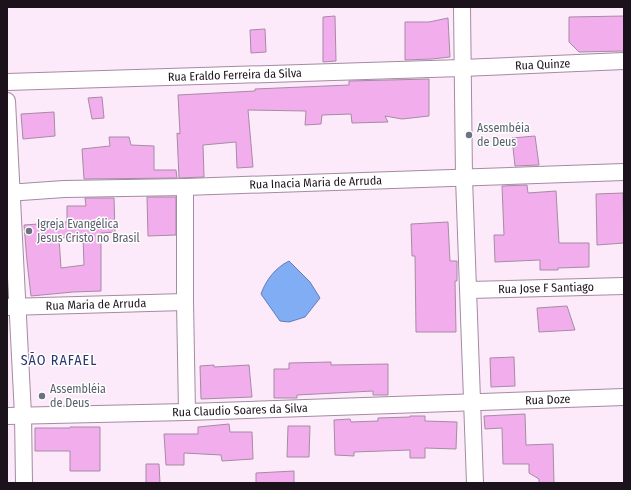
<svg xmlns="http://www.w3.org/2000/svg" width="631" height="490" font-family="'Fira Sans Condensed',sans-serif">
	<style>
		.water { fill: #81adf4; stroke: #637eb3 }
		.building { fill: #f1adec; stroke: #a78ba4; fill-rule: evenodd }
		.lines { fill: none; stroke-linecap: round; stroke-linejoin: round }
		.minor-casing { stroke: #a58aa3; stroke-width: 18 }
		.minor { stroke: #fff; stroke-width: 16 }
		.worship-dot { fill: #6b7280; stroke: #fefefe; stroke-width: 1.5 }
		.labels { text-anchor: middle; stroke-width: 3; stroke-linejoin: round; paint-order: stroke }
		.street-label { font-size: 12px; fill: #1c121c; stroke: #fefefe }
		.worship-label { font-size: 12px; fill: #5b616d; stroke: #fefefe; text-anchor: start }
		.quarter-label { font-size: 14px; letter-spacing: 1px; fill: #2a3770; stroke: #fefefe }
	</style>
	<rect width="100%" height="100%" fill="#fceafa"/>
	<path class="water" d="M 289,261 L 310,282 L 320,298 L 305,317 L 289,322 L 280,321 L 261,294 C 266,280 275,268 289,261 Z"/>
	<path class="building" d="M 335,16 L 336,61 L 323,62 L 323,17 Z
		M 624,16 L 624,51 L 579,52 L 569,42 L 569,17 Z
		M 448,18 L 450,57 L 432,59 L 405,60 L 405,22 L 429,22 Z
		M 265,29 L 266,52 L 251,53 L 250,30 Z
		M 429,79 L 429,116 L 402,119 L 385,116 L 388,122 L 352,123 L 351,114 L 322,115 L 321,124 L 305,125 L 306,111 L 248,110 L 253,167 L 237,168 L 236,142 L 203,145 L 204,177 L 179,178 L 177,133 L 180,134 L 178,95 L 255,91 L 255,89 L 349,85 L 349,81 Z
		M 102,97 L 104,118 L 92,119 L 88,98 Z
		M 54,112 L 55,136 L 23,139 L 21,114 Z
		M 535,136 L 539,165 L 515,166 L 512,138 Z
		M 109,137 L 129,137 L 131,145 L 154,146 L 154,170 L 176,170 L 177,178 L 84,179 L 82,149 L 110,146 Z
		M 527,185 L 528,193 L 556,191 L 559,243 L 589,243 L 589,267 L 558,268 L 558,270 L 540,270 L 540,260 L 495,262 L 494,235 L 504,235 L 502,186 Z
		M 623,193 L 624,243 L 597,245 L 596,194 Z
		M 147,197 L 176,197 L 176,235 L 148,236 Z
		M 85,198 L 114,198 L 115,232 L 101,233 L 101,291 L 73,292 L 31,296 L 27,261 L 24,225 L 67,222 L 67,206 L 86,206 ZM 83,237 L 84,265 L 61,268 L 59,238 Z
		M 448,222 L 450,261 L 457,261 L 457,281 L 455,281 L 456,332 L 416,332 L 415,256 L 412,256 L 411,224 Z
		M 567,306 L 575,330 L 539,332 L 537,308 Z
		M 514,357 L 515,386 L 491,387 L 490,358 Z
		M 331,362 L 331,365 L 388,364 L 388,395 L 373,395 L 373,391 L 297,395 L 297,398 L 274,398 L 274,369 L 289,369 L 289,363 Z
		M 214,365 L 214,367 L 249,365 L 252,397 L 201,399 L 200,366 Z
		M 525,414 L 526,445 L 553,444 L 554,483 L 539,483 L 539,479 L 529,473 L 529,464 L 503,464 L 502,428 L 485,429 L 484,416 Z
		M 410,416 L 425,416 L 425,421 L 457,422 L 456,449 L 425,448 L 425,458 L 410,458 L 410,450 L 354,452 L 354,456 L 335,455 L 334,420 L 350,419 L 351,422 L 378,421 L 378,418 L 410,417 Z
		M 229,424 L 230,432 L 252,432 L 253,459 L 222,461 L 221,455 L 184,453 L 184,465 L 166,465 L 164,434 L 198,434 L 198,427 Z
		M 288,426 L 310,426 L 309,457 L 287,457 Z
		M 70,427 L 100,427 L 100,471 L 70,471 L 70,451 L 35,451 L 35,428 L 70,428 Z
		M 146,464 L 159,464 L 160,483 L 146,483 Z
		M 294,471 L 294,483 L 256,483 L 256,473 Z"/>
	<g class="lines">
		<g class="minor-casing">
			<g id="minor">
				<path d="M 462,7 L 464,178 L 475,483"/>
				<path id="s1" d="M 7,82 L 462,68 L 624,61"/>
				<path d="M 7,101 L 23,415 L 24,483"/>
				<path d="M 185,187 L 185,302 L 187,412"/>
				<path id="s2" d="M 7,193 L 64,189 L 185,187 L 624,172"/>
				<path id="s3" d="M 469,290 L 624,286"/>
				<path id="s4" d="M 7,307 L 185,302"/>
				<path id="s5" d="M 7,416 L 187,412 L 624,397"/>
			</g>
		</g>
		<use href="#minor" class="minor"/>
	</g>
	<g class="worship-dot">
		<circle cx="469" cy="135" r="4"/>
		<circle cx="29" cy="231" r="4"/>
		<circle cx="42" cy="396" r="4"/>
	</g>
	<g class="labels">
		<g class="street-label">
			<text dy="4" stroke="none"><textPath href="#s1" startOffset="536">Rua Quinze</textPath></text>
			<text dy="4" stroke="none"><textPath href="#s1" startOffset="228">Rua Eraldo Ferreira da Silva</textPath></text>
			<text dy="4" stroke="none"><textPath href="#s2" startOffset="309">Rua Inacia Maria de Arruda</textPath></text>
			<text dy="4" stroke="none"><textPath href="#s3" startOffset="77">Rua Jose F Santiago</textPath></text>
			<text dy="4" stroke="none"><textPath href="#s4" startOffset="89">Rua Maria de Arruda</textPath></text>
			<text dy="4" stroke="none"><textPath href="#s5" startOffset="541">Rua Doze</textPath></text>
			<text dy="4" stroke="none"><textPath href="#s5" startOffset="233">Rua Claudio Soares da Silva</textPath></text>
		</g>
		<g class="worship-label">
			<text x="477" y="132">Assembéia<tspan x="477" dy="14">de Deus</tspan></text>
			<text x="37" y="228">Igreja Evangélica<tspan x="37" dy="14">Jesus Cristo no Brasil</tspan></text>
			<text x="50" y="393">Assembléia<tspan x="50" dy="14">de Deus</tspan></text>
		</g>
		<g class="quarter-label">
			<text x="59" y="365">SÃO RAFAEL</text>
		</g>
	</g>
	<rect width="631" height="490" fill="none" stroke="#1c121c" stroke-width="16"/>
</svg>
